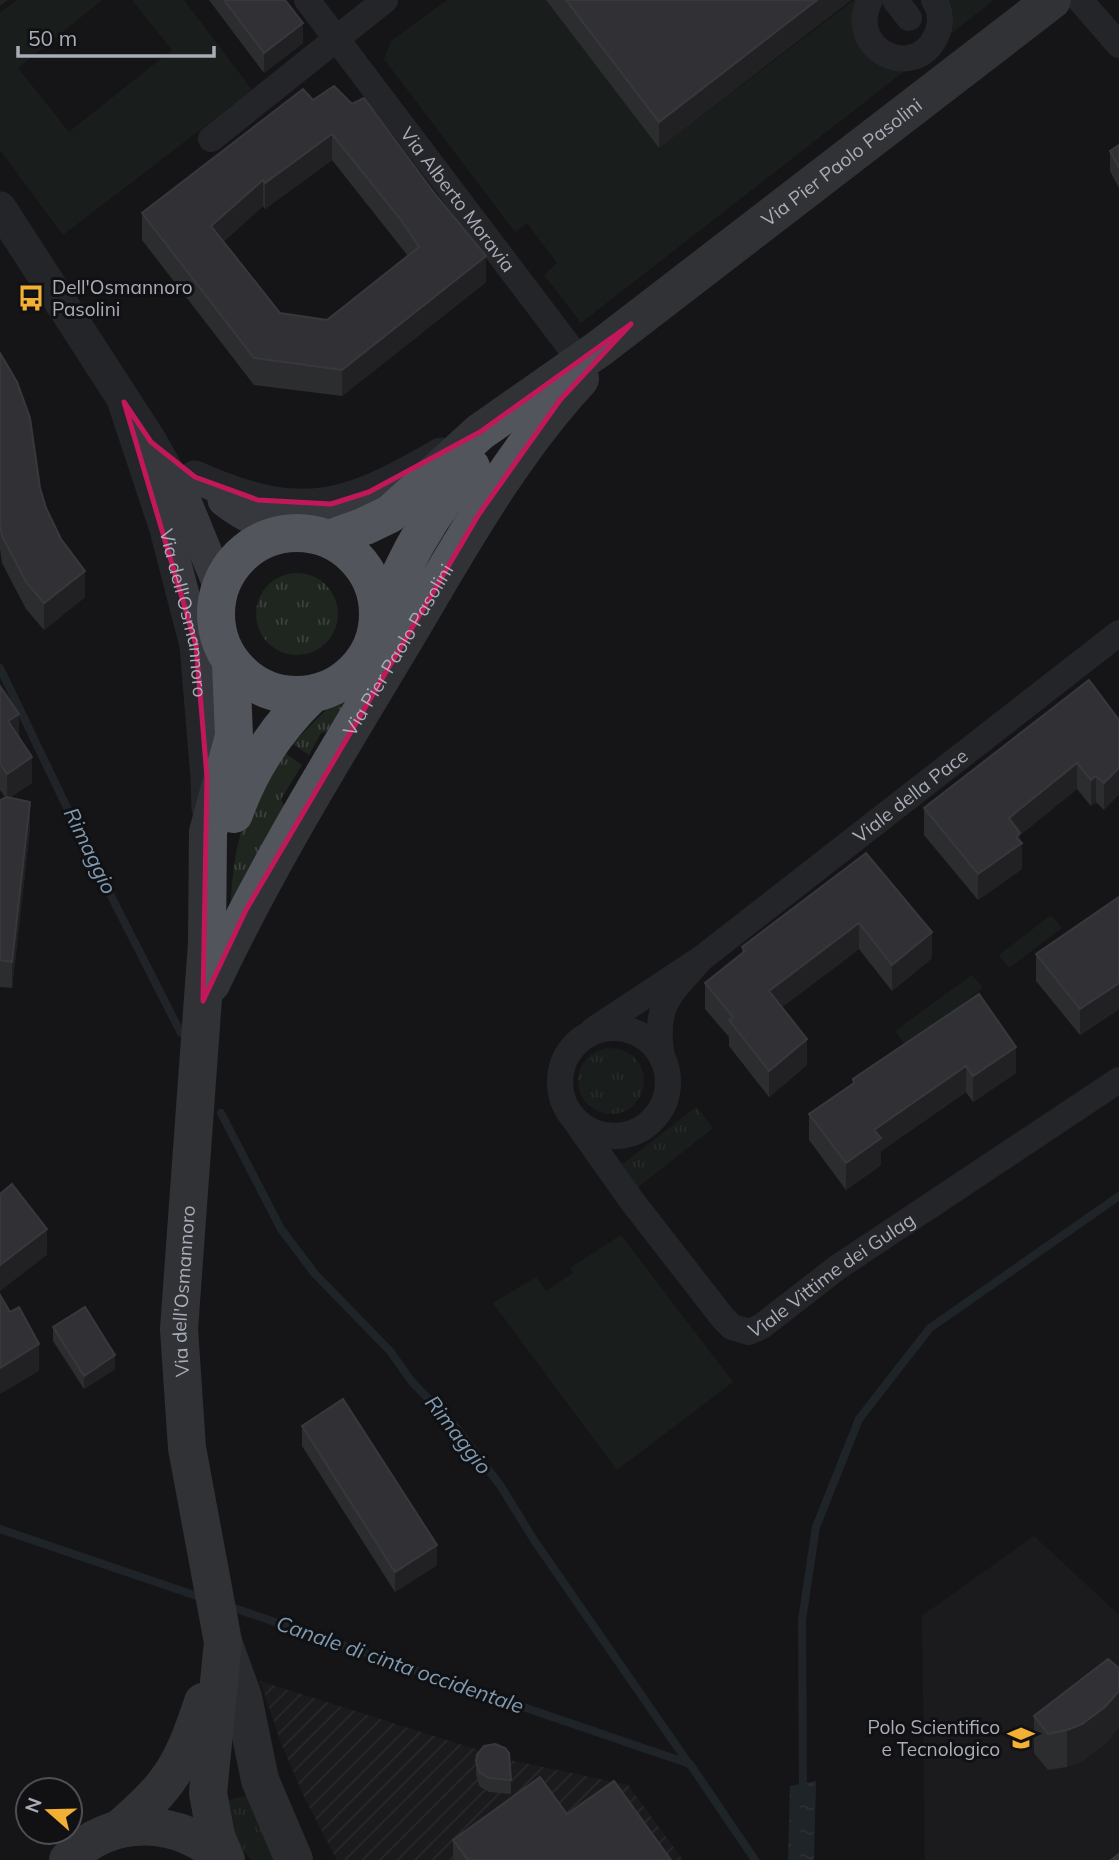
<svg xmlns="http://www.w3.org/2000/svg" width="1119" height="1860" font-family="Mulish,sans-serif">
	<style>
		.built { fill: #222225 }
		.industrial { fill: url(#industrial-furrows) }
		.grass { fill: url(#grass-tufts) }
		.green { fill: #1e261f }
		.water { fill: url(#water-ripples) }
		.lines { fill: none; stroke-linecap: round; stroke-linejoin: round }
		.stream { stroke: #2c353c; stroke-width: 8 }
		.minor { stroke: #37383d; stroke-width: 26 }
		.tertiary { stroke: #37383d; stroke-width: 33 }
		.secondary { stroke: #45474d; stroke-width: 38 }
		.primary { stroke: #53555c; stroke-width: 38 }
		.wall { fill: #47494d; fill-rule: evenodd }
		.shaded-wall { fill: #2f3033 }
		.building { fill: #525359; stroke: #5f6168; stroke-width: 2; fill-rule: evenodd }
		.marked { fill: none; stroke: #c2185b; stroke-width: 5; stroke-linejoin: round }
		.labels { text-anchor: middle; stroke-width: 6; stroke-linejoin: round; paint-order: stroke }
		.street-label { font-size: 19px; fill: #a8adb8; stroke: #111113 }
		.poi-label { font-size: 19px; fill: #a8adb8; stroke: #111113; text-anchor: start }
		.water-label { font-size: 21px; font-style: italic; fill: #7f9bb3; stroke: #111113 }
	</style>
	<defs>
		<pattern id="industrial-furrows" width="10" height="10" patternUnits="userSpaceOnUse" patternTransform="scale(1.75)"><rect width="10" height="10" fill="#222225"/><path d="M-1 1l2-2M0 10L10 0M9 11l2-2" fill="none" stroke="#3f3f43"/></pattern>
		<pattern id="grass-tufts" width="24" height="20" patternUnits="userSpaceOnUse" patternTransform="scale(1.75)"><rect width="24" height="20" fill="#1e261f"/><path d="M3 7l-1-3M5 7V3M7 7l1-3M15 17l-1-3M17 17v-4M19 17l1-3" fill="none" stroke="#3c433d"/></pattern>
		<pattern id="water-ripples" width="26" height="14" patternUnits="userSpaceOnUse" patternTransform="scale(1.75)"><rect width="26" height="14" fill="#2c353c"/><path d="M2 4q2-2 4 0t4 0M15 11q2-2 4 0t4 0" fill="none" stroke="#485056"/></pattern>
	</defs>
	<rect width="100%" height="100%" fill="#161618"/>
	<path class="built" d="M 1034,1536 L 1119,1615 L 1119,1860 L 925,1860 L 922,1616 Z"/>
	<path class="industrial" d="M 260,1681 L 510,1760 L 628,1785 L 683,1860 L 337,1860 L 305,1799 L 281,1743 Z"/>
	<path class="grass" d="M 485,471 L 343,728 L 321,733 L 309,755 L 294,745 L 293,743 L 325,711 L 364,680 L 407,585 Z
		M256 614a41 41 0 1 1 82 0a41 41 0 1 1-82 0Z
		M 285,753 L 302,765 L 281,799 L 289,820 L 230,916 C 232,879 234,843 250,809 C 259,789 274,771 285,753 Z
		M578 1081a33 33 0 1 1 66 0a33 33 0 1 1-66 0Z
		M 696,1107 L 713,1128 L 637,1188 L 620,1166 Z
		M 251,1794 L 287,1860 L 251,1860 L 234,1838 L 222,1802 Z"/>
	<path class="green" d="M 17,0 L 102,0 L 18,68 L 69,132 L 172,50 L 132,0 L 184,0 L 252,90 L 63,235 L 0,150 L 0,13 Z
		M 447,0 L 546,0 L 659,148 L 854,0 L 869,0 L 864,18 L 911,66 L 581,323 L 544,275 L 557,263 L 527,223 L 515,232 L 384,59 L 391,41 Z
		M 935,0 L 994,0 L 939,43 Z
		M 1051,915 L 1062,928 L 1009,968 L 999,955 Z
		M 972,975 L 983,988 L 906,1046 L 895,1031 Z
		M 621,1235 L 733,1382 L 617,1470 L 493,1303 L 536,1277 L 546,1291 L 573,1273 L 570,1268 Z"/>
	<path class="water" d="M 816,1781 L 814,1860 L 788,1860 L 790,1786 Z"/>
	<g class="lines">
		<path class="stream" d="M 0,668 L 83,841 L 181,1033
			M 221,1113 L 281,1229 L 315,1274 L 390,1351 L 412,1382 L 456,1427 L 500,1485 L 534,1540 L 689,1764
			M 0,1529 L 203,1598
			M 228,1606 L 690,1764 L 755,1860
			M 803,1793 L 802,1620 L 816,1527 L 859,1419 L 930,1328 L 1119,1196"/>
		<g class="minor">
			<path id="s1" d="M 307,0 L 581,362"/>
			<path d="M 870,0 C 845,49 914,83 936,36 C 942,24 941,11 934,0"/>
			<path d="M 895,0 L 909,18"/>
			<path d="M 1080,0 L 1119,45"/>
			<path d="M 211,139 L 385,0"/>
			<path id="s2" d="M 702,958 L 1119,633"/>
			<circle cx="614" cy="1082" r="54"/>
			<path d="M 593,1030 L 702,958 C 669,994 653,1006 662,1058"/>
			<path id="s3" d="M 569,1112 L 632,1201 L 723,1318 L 732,1327 L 749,1332 L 762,1326 L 838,1267 L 1119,1080"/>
		</g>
		<g class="tertiary">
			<path d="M 0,208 L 151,442 L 186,504 L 220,587"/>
			<path id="s4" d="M 124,402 L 166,529 L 196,645 L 207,777 L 208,808"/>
			<path d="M 195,477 C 301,524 345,510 441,454"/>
			<path d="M 224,500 C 244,516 264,525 289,533"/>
		</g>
		<path class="secondary" d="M 223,1642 L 243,1697 L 260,1780 L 294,1860"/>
		<g class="primary">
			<circle cx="297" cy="614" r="81"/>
			<path id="s5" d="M 329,539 L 365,526 L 390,514 L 480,432 L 600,348 L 1052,0"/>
			<path d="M 378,625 C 403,565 426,516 471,467"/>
			<path d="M 234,814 C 250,768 276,729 311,695"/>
			<path id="s6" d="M 211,984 C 266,867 334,757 400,647 C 455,555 507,458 580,379"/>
			<path d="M 119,1829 C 136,1814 153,1800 166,1782 C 184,1759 194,1729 203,1702"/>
			<path d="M 68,1860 C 109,1814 182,1817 224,1860"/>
			<path id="s7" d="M 226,1860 L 216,1836 L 208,1793 L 223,1642 L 187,1448 L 179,1329 L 207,943 L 208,832 L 234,736 L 231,663"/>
		</g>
	</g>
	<path class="wall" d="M 209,0 L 285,0 L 303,43 L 264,73 Z
		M 546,0 L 851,0 L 659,148 Z
		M 303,89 L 486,282 L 342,396 L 254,385 L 142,240 L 142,213 ZM 332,160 L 408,256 L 327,320 L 280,313 L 223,242 L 263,206 L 265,209 Z
		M 1119,145 L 1119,188 L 1110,171 L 1110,151 Z
		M 0,353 L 46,508 L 85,597 L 44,630 L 26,609 L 2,563 L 0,549 Z
		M 0,686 L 19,738 L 32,783 L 10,797 L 30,828 L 12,988 L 0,987 L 0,800 L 5,797 L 0,790 Z
		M 1119,720 L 1119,794 L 1104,810 L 1096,802 L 1091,806 L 1077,789 L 1020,835 L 1022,869 L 978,900 L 924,835 L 924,808 Z
		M 866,853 L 932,958 L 892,991 L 859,949 L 782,1007 L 807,1065 L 769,1097 L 729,1046 L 729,1037 L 705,1009 L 705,983 L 742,954 L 742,947 Z
		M 1119,897 L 1119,1009 L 1080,1035 L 1036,981 L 1036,954 Z
		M 979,994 L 1016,1073 L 973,1102 L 966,1092 L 881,1151 L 881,1165 L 846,1190 L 809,1140 L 809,1114 L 853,1084 L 853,1079 Z
		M 53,1327 L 115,1369 L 84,1389 L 53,1341 Z
		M 302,1426 L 437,1565 L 395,1592 L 302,1446 Z
		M 1119,1668 L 1119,1727 L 1105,1744 L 1082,1761 L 1067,1767 L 1048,1770 L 1034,1753 L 1034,1716 Z
		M 476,1761 L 511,1780 L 511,1794 L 489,1792 L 479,1786 L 476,1774 Z
		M 567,1814 L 671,1860 L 453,1860 L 453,1840 Z"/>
	<path class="shaded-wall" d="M 0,0 L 8,0 L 0,6 Z
		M 817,0 L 851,0 L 659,148 L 659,122 Z
		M 303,23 L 303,43 L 264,73 L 264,53 Z
		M 332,134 L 332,160 L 265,209 L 265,183 Z
		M 263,180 L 263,206 L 211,253 L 211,226 Z
		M 486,256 L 486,282 L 342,396 L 342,370 Z
		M 85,571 L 85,597 L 44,630 L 44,603 Z
		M 19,714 L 19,741 L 8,721 Z
		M 32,757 L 32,783 L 7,800 L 7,774 Z
		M 1077,763 L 1077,789 L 1020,835 L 1020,845 L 1022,843 L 1022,869 L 978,900 L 978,874 L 1009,818 Z
		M 1119,768 L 1119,794 L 1104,810 L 1104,783 Z
		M 1096,776 L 1096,802 L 1091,806 L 1091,780 Z
		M 30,802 L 30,828 L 12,988 L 12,962 Z
		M 859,923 L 859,949 L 769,1017 L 769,991 Z
		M 932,932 L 932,958 L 892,991 L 892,965 Z
		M 1119,983 L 1119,1009 L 1080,1035 L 1080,1009 Z
		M 807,1039 L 807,1065 L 769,1097 L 769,1071 Z
		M 1016,1047 L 1016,1073 L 973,1102 L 973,1076 Z
		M 966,1066 L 966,1092 L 881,1151 L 881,1165 L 846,1190 L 846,1163 L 874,1130 Z
		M 47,1229 L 47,1255 L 0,1291 L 0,1265 Z
		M 39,1344 L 39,1371 L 0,1394 L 0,1368 Z
		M 115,1355 L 115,1369 L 84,1389 L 84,1376 Z
		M 437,1545 L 437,1565 L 395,1592 L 395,1572 Z
		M 1119,1691 L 1119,1727 L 1105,1744 L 1082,1761 L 1067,1767 L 1067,1730 Z"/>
	<path class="building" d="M 224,0 L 285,0 L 303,23 L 264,53 Z
		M 566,0 L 817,0 L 659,122 Z
		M 334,86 L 352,104 L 364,98 L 435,194 L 486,256 L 342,370 L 254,358 L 142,213 L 303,89 L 313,100 ZM 332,134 L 401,220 L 419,247 L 327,320 L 280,313 L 211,226 L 263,180 L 265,183 Z
		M 1119,145 L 1119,168 L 1110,151 Z
		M 0,353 L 17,382 L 30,418 L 40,488 L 46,508 L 61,539 L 85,571 L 44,603 L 26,582 L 2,536 L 0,523 Z
		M 1089,680 L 1119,720 L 1119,768 L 1104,783 L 1096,776 L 1091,780 L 1077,763 L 1009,818 L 1020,833 L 1016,837 L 1022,843 L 978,874 L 924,808 Z
		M 0,686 L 19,714 L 8,721 L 32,757 L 7,774 L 0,764 Z
		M 7,797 L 30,802 L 12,962 L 0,960 L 0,800 Z
		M 866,853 L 932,932 L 892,965 L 859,923 L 769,991 L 807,1039 L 769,1071 L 729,1020 L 733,1017 L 705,983 L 745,951 L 742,947 Z
		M 1119,897 L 1119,983 L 1080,1009 L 1036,954 Z
		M 979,994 L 1016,1047 L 973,1076 L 966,1066 L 874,1130 L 881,1138 L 846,1163 L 809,1114 L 854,1083 L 853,1079 Z
		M 12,1184 L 47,1229 L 0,1265 L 0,1194 Z
		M 0,1295 L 10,1312 L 19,1307 L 39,1344 L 0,1368 Z
		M 85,1307 L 115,1355 L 84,1376 L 53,1327 Z
		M 343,1399 L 437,1545 L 395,1572 L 302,1426 Z
		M 1108,1659 L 1119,1668 L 1119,1691 L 1105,1707 L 1082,1724 L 1067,1730 L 1048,1734 L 1034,1716 Z
		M 495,1744 L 505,1748 L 509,1753 L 511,1780 L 489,1778 L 479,1772 L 476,1761 L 477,1755 L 484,1746 Z
		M 540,1777 L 567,1814 L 614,1781 L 671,1860 L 468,1860 L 453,1840 Z
		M 1119,1854 L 1119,1860 L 1111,1860 Z"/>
	<path d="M0 0H1119V1860H0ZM 631,324 L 560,400 L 479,514 L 246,910 L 203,1001 L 207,777 L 196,645 L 124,402 L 151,442 L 195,477 L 258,500 L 331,504 L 369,492 L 480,432 Z" fill="#161618" fill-opacity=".55" fill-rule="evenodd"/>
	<path class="marked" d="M 631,324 L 560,400 L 479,514 L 246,910 L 203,1001 L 207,777 L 196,645 L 124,402 L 151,442 L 195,477 L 258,500 L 331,504 L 369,492 L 480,432 Z"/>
	<defs>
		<g id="bus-bare" transform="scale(2.1)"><path d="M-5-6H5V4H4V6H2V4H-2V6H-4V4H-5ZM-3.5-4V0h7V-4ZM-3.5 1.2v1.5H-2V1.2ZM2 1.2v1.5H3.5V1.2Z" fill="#f2b134" stroke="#111113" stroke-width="2.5" paint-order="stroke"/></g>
		<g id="university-bare" transform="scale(2.1)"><path d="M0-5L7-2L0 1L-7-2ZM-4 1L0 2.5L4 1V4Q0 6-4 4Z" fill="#f2b134" stroke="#111113" stroke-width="2.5" paint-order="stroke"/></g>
	</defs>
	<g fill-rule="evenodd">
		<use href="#bus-bare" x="31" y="298"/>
		<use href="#university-bare" x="1021" y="1738"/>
	</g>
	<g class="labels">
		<g class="street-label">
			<text dy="7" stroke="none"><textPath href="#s5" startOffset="639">Via Pier Paolo Pasolini</textPath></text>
			<text dy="7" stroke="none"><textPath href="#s1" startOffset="250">Via Alberto Moravia</textPath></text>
			<text dy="7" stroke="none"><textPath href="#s4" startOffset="220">Via dell'Osmannoro</textPath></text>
			<text dy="7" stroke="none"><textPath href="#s6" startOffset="383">Via Pier Paolo Pasolini</textPath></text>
			<text dy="7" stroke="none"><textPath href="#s2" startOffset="264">Viale della Pace</textPath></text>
			<text dy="7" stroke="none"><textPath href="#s3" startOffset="388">Viale Vittime dei Gulag</textPath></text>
			<text dy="7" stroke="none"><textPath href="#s7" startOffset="576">Via dell'Osmannoro</textPath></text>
		</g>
		<g class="poi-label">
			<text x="52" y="294">Dell'Osmannoro<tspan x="52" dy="22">Pasolini</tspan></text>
			<text x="1000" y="1734" text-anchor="end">Polo Scientifico<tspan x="1000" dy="22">e Tecnologico</tspan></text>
		</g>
		<g class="water-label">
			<text transform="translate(90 851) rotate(64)" y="7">Rimaggio</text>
			<text transform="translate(458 1435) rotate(52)" y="7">Rimaggio</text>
			<text transform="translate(400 1665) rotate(19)" y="7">Canale di cinta occidentale</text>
		</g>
	</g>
	<g transform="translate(49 1811) rotate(290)"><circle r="33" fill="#111113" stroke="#4d4f55" stroke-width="2"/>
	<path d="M0-5L12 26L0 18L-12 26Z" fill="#f2b134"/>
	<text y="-10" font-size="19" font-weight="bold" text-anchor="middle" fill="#a8adb8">N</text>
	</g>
	<path d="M18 46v10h196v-10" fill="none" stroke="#a8adb8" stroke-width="3.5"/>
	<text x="28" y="46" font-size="21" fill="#a8adb8" stroke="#111113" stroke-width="5" paint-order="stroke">50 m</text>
</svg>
